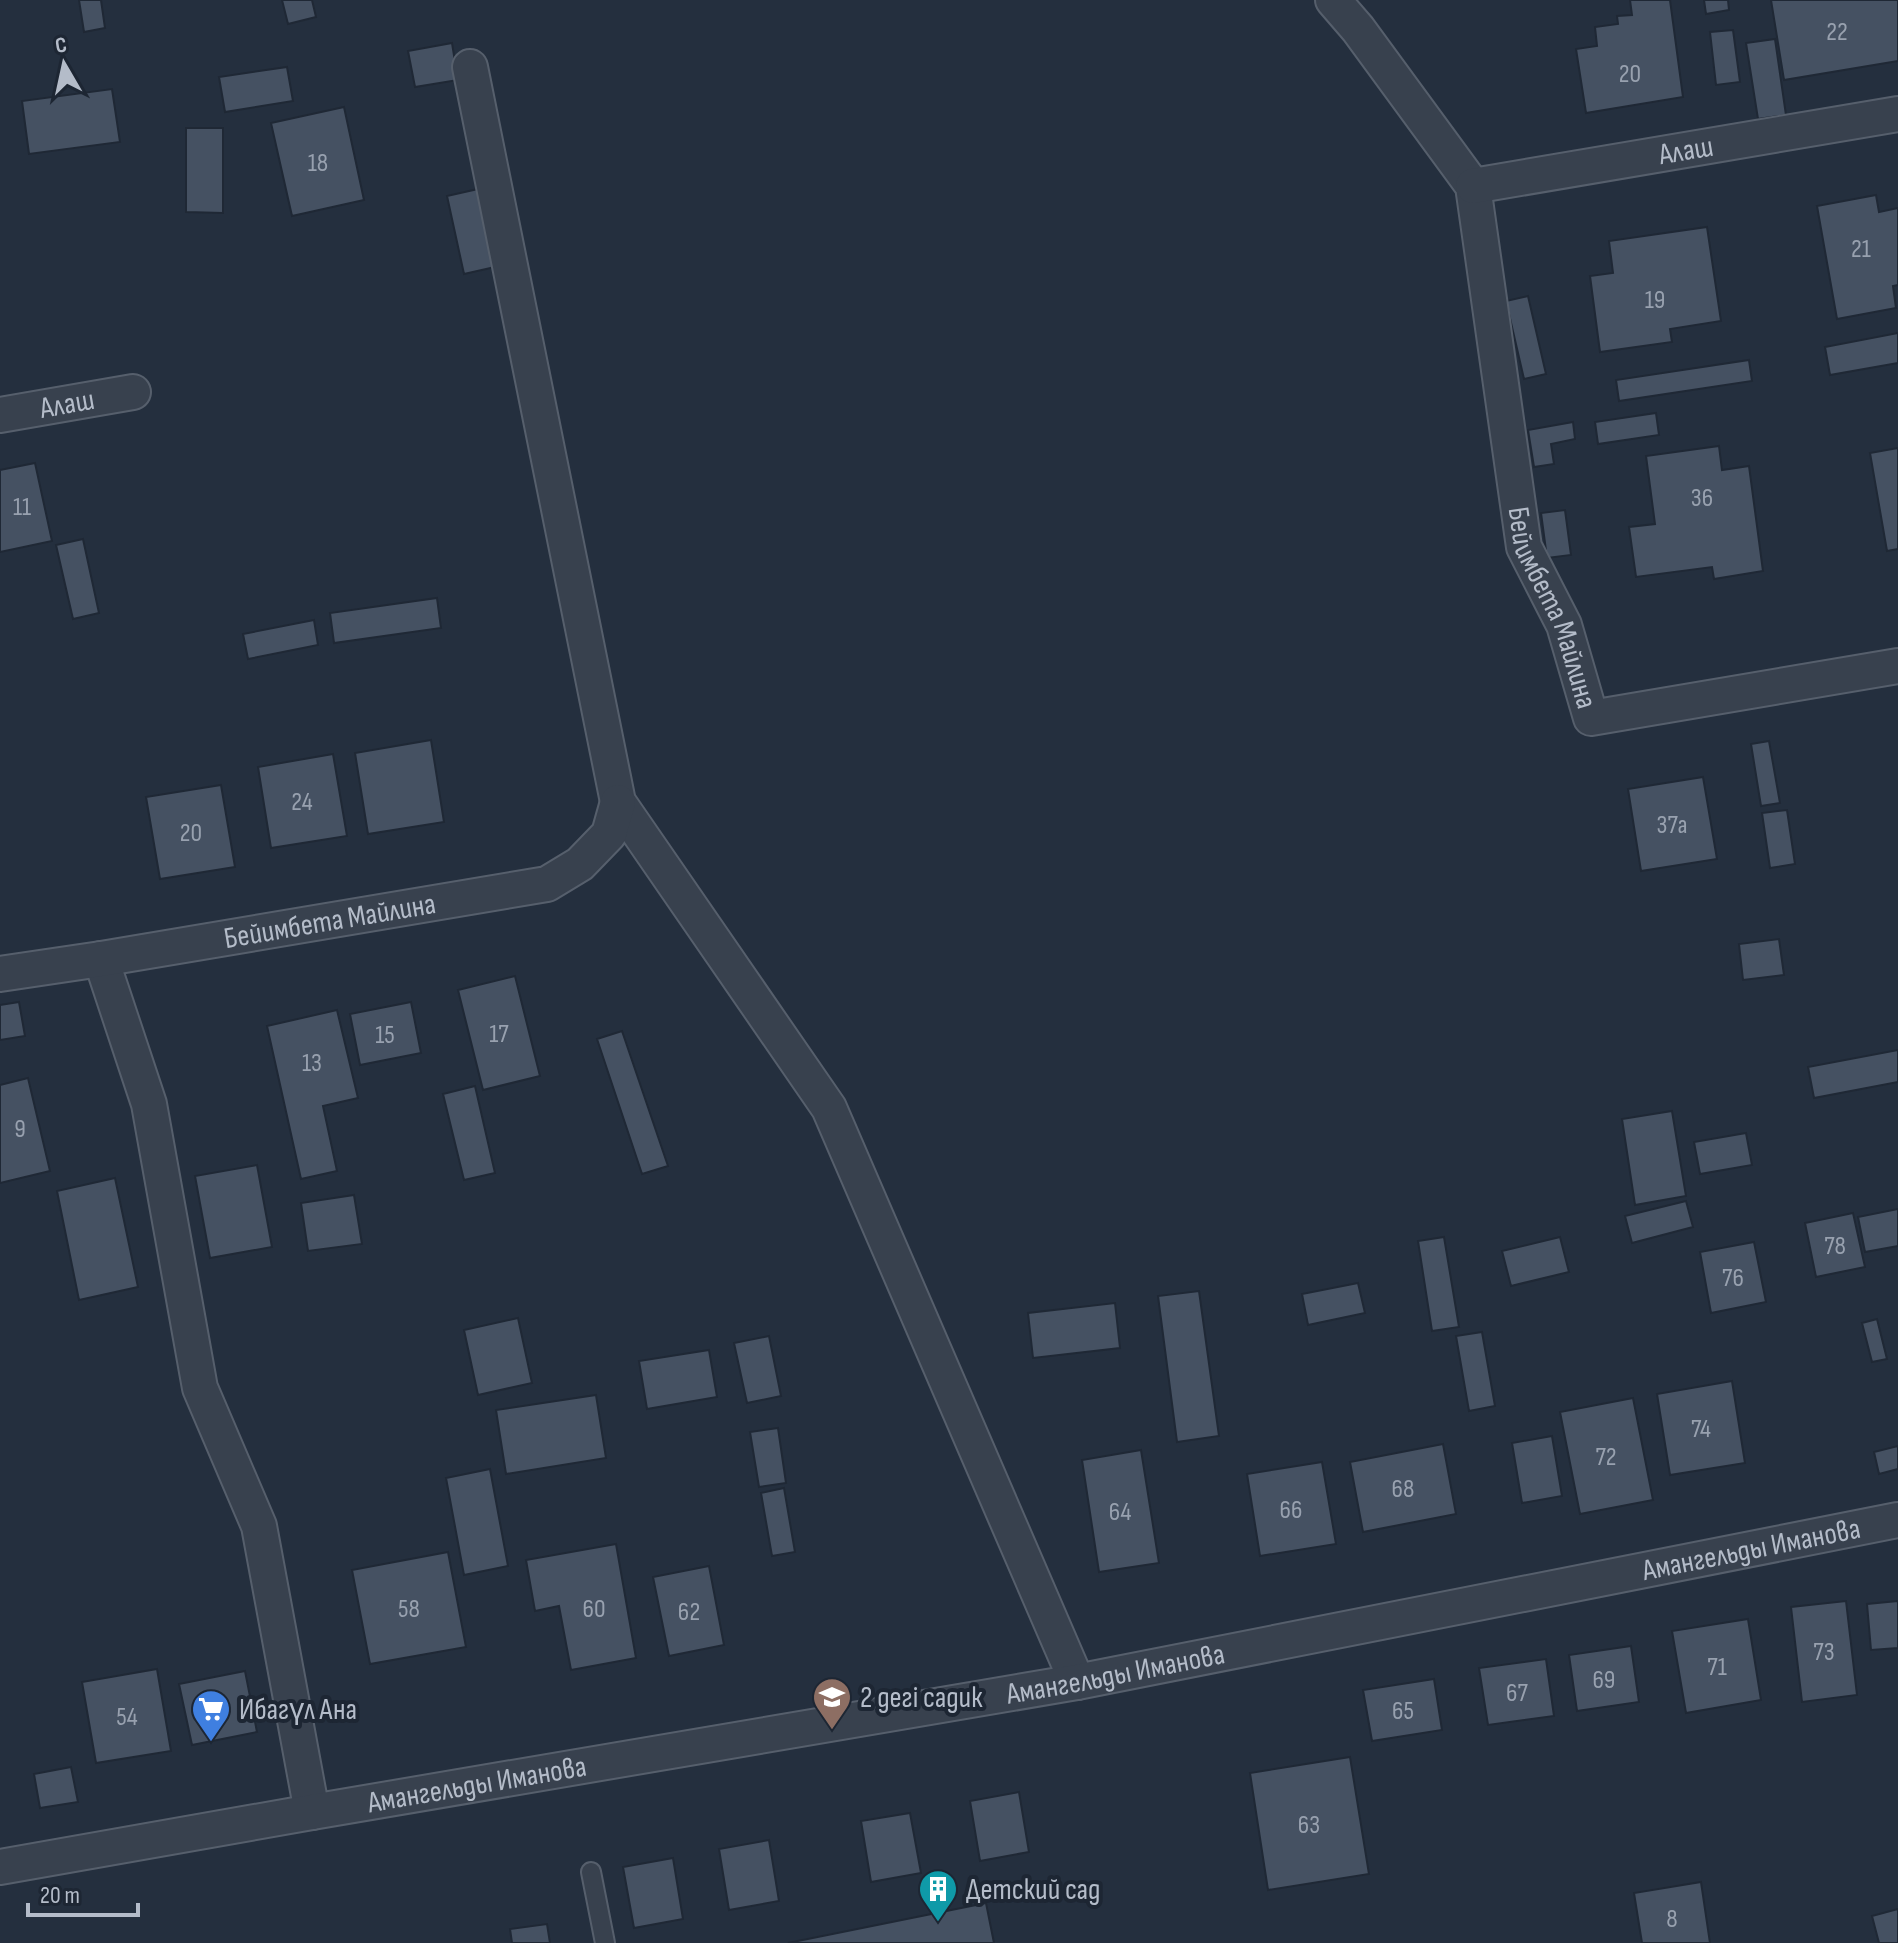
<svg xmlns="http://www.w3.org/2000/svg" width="1898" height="1943" font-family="'Sofia Sans Condensed',sans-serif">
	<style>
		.building { fill: #455162; stroke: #1f2835; stroke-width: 2 }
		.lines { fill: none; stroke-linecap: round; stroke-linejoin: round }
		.lane-casing { stroke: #565f6c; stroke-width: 22 }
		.street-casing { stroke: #565f6c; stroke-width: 38 }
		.lane { stroke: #38414e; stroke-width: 18 }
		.street { stroke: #38414e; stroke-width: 34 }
		.labels { text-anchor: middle; stroke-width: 8; stroke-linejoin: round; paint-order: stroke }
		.number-label { font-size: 26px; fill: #98a1af }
		.street-label { font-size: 30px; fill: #b4bcc9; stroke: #1d2633 }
		.poi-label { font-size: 30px; fill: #b4bcc9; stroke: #1d2633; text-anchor: start }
	</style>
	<rect width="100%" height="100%" fill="#242f3e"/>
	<path class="building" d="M 79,0 L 101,0 L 105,28 L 84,32 Z
		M 282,0 L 312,0 L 316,17 L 288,24 Z
		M 1630,0 L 1670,0 L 1683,97 L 1586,113 L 1576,49 L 1597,46 L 1595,27 L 1618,24 L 1617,16 L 1632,15 Z
		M 1704,0 L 1728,0 L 1729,10 L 1706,14 Z
		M 1771,0 L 1898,0 L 1898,61 L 1784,80 Z
		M 1733,30 L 1740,82 L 1716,85 L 1710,32 Z
		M 1775,39 L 1786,115 L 1758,119 L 1746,43 Z
		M 452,43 L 458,80 L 415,87 L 408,51 Z
		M 287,67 L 293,101 L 225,112 L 219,77 Z
		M 112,89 L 120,142 L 29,154 L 22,101 Z
		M 344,107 L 364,200 L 292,216 L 271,123 Z
		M 186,128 L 223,128 L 223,213 L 186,212 Z
		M 478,189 L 495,267 L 464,274 L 447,196 Z
		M 1876,195 L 1879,212 L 1898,208 L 1898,285 L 1893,286 L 1896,308 L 1837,319 L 1817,206 Z
		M 1707,227 L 1721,321 L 1670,329 L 1672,342 L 1600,352 L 1590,276 L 1613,273 L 1609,241 Z
		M 1528,296 L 1546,374 L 1524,379 L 1506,301 Z
		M 1898,333 L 1898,363 L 1830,375 L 1825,347 Z
		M 1749,360 L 1752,381 L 1619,401 L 1616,380 Z
		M 1656,413 L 1659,435 L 1598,444 L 1595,422 Z
		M 1573,422 L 1575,439 L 1551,444 L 1554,464 L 1534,467 L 1528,430 Z
		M 1719,446 L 1722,470 L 1749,466 L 1763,571 L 1714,579 L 1712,567 L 1636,577 L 1629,527 L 1655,524 L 1646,456 Z
		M 1898,448 L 1898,549 L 1887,551 L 1870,453 Z
		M 35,463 L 52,541 L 0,552 L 0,470 Z
		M 1565,510 L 1571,555 L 1547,558 L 1541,513 Z
		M 83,539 L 99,613 L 73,619 L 56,545 Z
		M 437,598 L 441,628 L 334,643 L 330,613 Z
		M 314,620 L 318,645 L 248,659 L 243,634 Z
		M 431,740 L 444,822 L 368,834 L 355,753 Z
		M 1769,741 L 1780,803 L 1761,806 L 1751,744 Z
		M 333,754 L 347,836 L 271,848 L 258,767 Z
		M 1703,777 L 1717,859 L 1641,871 L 1628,789 Z
		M 221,785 L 235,867 L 160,879 L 146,797 Z
		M 1787,810 L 1795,864 L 1770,868 L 1762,813 Z
		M 1779,939 L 1784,975 L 1743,980 L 1739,944 Z
		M 515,976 L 540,1076 L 483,1090 L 458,990 Z
		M 19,1002 L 25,1036 L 0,1040 L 0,1005 Z
		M 411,1002 L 421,1053 L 360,1065 L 350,1014 Z
		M 337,1010 L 358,1098 L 323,1106 L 337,1171 L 301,1179 L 267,1026 Z
		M 622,1031 L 668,1166 L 642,1174 L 597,1039 Z
		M 1898,1050 L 1898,1082 L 1814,1098 L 1808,1067 Z
		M 28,1078 L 50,1171 L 0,1183 L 0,1085 Z
		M 475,1086 L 495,1173 L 464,1180 L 443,1094 Z
		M 1672,1111 L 1686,1196 L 1635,1205 L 1622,1119 Z
		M 1746,1133 L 1752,1165 L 1700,1174 L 1694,1142 Z
		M 257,1165 L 272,1247 L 210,1258 L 195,1176 Z
		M 115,1178 L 138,1287 L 79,1300 L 57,1191 Z
		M 354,1195 L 362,1244 L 308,1251 L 301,1203 Z
		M 1686,1201 L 1693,1227 L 1632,1243 L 1625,1216 Z
		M 1898,1209 L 1898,1246 L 1865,1252 L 1858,1217 Z
		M 1853,1213 L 1865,1267 L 1816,1277 L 1805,1223 Z
		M 1444,1237 L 1459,1327 L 1432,1331 L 1418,1241 Z
		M 1560,1237 L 1569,1272 L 1511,1286 L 1502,1251 Z
		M 1754,1242 L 1766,1302 L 1711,1313 L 1700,1252 Z
		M 1358,1283 L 1365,1313 L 1308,1325 L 1302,1294 Z
		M 1199,1291 L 1219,1436 L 1177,1442 L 1158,1296 Z
		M 1115,1303 L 1120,1348 L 1033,1358 L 1028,1313 Z
		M 518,1318 L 532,1383 L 478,1395 L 464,1330 Z
		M 1877,1319 L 1887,1359 L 1872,1362 L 1862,1323 Z
		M 1482,1332 L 1495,1406 L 1469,1411 L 1456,1336 Z
		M 769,1336 L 781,1396 L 747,1403 L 734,1343 Z
		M 709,1350 L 717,1397 L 647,1409 L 639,1361 Z
		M 1732,1381 L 1745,1463 L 1670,1475 L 1657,1394 Z
		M 596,1395 L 606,1458 L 506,1474 L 496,1410 Z
		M 1633,1398 L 1653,1500 L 1580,1514 L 1560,1412 Z
		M 778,1428 L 786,1483 L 759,1487 L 750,1432 Z
		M 1552,1436 L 1562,1496 L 1522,1503 L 1512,1443 Z
		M 1443,1444 L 1456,1514 L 1363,1532 L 1350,1462 Z
		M 1898,1446 L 1898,1469 L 1879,1474 L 1874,1452 Z
		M 1141,1450 L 1159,1563 L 1099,1572 L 1082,1460 Z
		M 1322,1462 L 1336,1544 L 1260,1556 L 1247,1474 Z
		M 490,1469 L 508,1566 L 464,1575 L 446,1478 Z
		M 784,1488 L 795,1552 L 772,1556 L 761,1493 Z
		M 616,1544 L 636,1658 L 571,1670 L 559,1606 L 535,1611 L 526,1560 Z
		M 448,1552 L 466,1647 L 370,1664 L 352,1570 Z
		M 709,1566 L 724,1645 L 669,1656 L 653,1577 Z
		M 1846,1601 L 1857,1695 L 1802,1702 L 1791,1607 Z
		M 1898,1601 L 1898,1648 L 1871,1650 L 1867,1604 Z
		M 1748,1619 L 1761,1700 L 1686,1713 L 1672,1631 Z
		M 1631,1646 L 1639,1702 L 1577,1711 L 1569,1655 Z
		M 1546,1659 L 1554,1716 L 1488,1725 L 1479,1668 Z
		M 157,1669 L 171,1751 L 96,1763 L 82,1682 Z
		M 245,1671 L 257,1732 L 192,1745 L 179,1684 Z
		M 1434,1679 L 1442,1730 L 1372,1741 L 1363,1690 Z
		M 1350,1757 L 1369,1874 L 1268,1890 L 1250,1773 Z
		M 71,1767 L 78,1802 L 40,1808 L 34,1774 Z
		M 1019,1792 L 1029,1852 L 980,1861 L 970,1801 Z
		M 910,1813 L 921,1873 L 871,1882 L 861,1821 Z
		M 769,1840 L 779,1901 L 729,1910 L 719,1849 Z
		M 673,1858 L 683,1919 L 634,1928 L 623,1867 Z
		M 1701,1882 L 1710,1943 L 1642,1943 L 1634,1893 Z
		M 986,1903 L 994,1943 L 788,1943 Z
		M 1898,1909 L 1898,1943 L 1879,1943 L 1872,1916 Z
		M 547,1924 L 550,1943 L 512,1943 L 510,1929 Z"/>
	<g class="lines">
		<g class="lane-casing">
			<path id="lane" d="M 591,1872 L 605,1943"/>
		</g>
		<g class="street-casing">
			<g id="street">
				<path id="s1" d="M 1333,0 L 1358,29 L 1473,186 L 1524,547 L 1564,625 L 1591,718 L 1898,666"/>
				<path d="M 470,67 L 618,802 L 829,1108 L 1077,1682"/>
				<path id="s2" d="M 1473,186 L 1898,114"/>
				<path id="s3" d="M 0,415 L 133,392"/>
				<path d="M 101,959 L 149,1104 L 200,1388 L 259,1526 L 312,1812"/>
				<path id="s4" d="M 0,974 L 101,959 L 547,884 L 580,864 L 609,834 L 618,802"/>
				<path id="s5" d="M 0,1867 L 312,1812 L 1077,1682 L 1898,1520"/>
			</g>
		</g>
		<use href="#lane" class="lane"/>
		<use href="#street" class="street"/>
	</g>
	<defs>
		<g id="school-pin" transform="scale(2)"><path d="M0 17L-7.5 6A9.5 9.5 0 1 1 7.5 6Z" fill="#8d6e63" stroke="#1d2633"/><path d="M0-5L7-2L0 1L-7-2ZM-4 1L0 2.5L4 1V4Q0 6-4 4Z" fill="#fff"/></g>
		<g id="supermarket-pin" transform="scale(2)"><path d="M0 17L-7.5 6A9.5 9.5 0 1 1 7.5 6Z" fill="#3f7fe0" stroke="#1d2633"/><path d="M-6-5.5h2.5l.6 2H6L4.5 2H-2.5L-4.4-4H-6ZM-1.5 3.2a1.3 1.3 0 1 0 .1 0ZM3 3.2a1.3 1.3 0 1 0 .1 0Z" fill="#fff"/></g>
		<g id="building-pin" transform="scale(2)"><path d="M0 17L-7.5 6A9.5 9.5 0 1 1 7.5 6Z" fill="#0f9aa8" stroke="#1d2633"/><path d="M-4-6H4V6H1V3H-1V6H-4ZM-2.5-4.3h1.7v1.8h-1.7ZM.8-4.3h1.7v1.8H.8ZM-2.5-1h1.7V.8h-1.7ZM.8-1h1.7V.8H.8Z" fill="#fff"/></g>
	</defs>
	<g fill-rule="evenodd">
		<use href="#school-pin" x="832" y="1697"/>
		<use href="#supermarket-pin" x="211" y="1709"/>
		<use href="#building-pin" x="938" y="1889"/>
	</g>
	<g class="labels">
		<g class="number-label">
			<text x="1837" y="40">22</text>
			<text x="1630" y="82">20</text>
			<text x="318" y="171">18</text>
			<text x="1861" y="257">21</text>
			<text x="1655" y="308">19</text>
			<text x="1702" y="506">36</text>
			<text x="22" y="515">11</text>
			<text x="302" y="810">24</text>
			<text x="1672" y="833">37а</text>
			<text x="191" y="841">20</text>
			<text x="499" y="1042">17</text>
			<text x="385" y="1043">15</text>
			<text x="312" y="1071">13</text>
			<text x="20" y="1137">9</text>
			<text x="1835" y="1254">78</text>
			<text x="1733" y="1286">76</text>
			<text x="1701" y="1437">74</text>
			<text x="1606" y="1465">72</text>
			<text x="1403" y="1497">68</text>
			<text x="1291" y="1518">66</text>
			<text x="1120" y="1520">64</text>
			<text x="409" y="1617">58</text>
			<text x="594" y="1617">60</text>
			<text x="689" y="1620">62</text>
			<text x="1824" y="1660">73</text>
			<text x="1717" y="1675">71</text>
			<text x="1604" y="1688">69</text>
			<text x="1517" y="1701">67</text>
			<text x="1403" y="1719">65</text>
			<text x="127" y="1725">54</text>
			<text x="1309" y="1833">63</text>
			<text x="1672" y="1927">8</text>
		</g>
		<g class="street-label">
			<text dy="10" stroke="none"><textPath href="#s2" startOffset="216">Алаш</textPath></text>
			<text dy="10" stroke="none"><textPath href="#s3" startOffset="68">Алаш</textPath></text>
			<text dy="10" stroke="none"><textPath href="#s1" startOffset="664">Бейимбета Майлина</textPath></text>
			<text dy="10" stroke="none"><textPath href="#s4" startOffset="334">Бейимбета Майлина</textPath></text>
			<text dy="10" stroke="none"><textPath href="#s5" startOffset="1780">Амангельды Иманова</textPath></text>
			<text dy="10" stroke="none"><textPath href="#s5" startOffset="1132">Амангельды Иманова</textPath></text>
			<text dy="10" stroke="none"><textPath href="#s5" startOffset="484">Амангельды Иманова</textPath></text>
		</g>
		<g class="poi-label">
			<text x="860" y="1707">2 дегі садик</text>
			<text x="239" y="1719">Ибагүл Ана</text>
			<text x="966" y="1899">Детский сад</text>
		</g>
	</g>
	<g transform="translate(64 64) rotate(351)" stroke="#1d2633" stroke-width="6" paint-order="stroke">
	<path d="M0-6L14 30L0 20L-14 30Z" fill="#b4bcc9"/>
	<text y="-12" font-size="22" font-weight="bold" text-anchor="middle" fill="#b4bcc9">С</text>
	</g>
	<path d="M28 1903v12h110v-12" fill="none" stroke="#b4bcc9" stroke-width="4"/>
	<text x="40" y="1903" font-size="24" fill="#b4bcc9" stroke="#1d2633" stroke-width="6" paint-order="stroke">20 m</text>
</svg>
